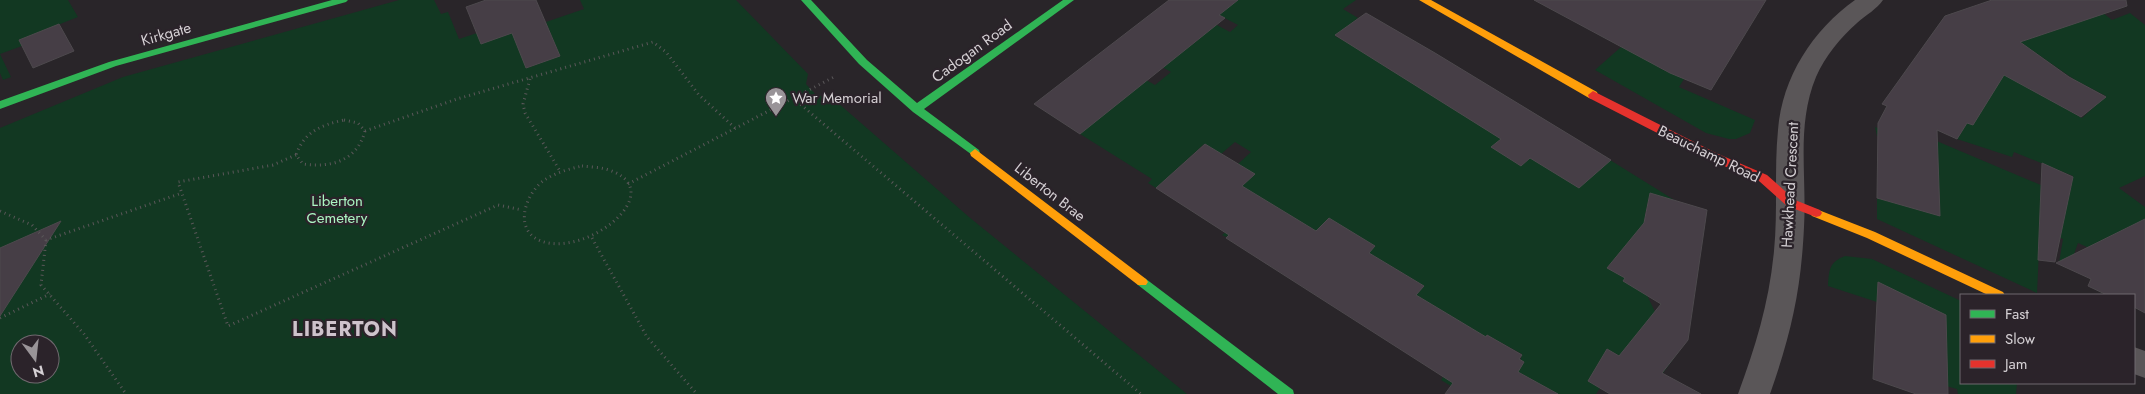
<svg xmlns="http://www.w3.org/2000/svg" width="2145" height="394" font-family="Jost,sans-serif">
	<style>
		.green { fill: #123822; fill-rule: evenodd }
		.building { fill: #463e46; stroke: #4d494d }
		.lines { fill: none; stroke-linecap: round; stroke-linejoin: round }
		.path { stroke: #5a5759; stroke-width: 3; stroke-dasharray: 1 4; stroke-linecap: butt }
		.street { fill: #5a5658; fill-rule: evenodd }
		.fast { fill: #30b455; fill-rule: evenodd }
		.slow { fill: #ff9f0a; fill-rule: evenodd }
		.jam { fill: #e5322d; fill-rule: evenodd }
		.labels { text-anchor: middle; stroke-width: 4.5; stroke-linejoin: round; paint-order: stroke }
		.street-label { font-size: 15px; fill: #d5d0d4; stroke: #2b232a }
		.poi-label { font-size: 15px; fill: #d5d0d4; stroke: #2b232a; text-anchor: start }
		.park-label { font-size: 15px; fill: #abf5c2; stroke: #2b232a }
		.district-label { font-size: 20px; font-weight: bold; letter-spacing: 1px; fill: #cec3cc; stroke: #2b232a }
	</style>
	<rect width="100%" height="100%" fill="#292529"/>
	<path class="green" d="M 0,0 L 68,0 L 78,17 L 19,40 L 22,46 L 0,54 L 11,77 L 3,80 L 0,73 Z
		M 399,0 L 434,0 L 441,14 L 448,12 L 459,39 L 477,33 L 481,43 L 513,33 L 527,68 L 560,56 L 546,22 L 584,9 L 580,0 L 736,0 L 808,74 L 806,84 L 817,96 L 830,96 L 969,217 L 1187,394 L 0,394 L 0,128 L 123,77 ZM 20,344 L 50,344 L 50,374 L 20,374 Z
		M 1170,0 L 1230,32 L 1238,25 L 1219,15 L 1232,0 L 1356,0 L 1343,9 L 1358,18 L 1335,36 L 1344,41 L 1348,39 L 1391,71 L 1407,59 L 1420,88 L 1431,95 L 1435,93 L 1519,123 L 1492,147 L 1521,166 L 1534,155 L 1579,188 L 1610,160 L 1676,201 L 1650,194 L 1645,215 L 1650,217 L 1638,256 L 1624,248 L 1607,268 L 1625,278 L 1623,281 L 1647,295 L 1655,312 L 1643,327 L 1680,350 L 1663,373 L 1636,359 L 1633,363 L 1607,349 L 1588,381 L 1600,388 L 1596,394 L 1527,394 L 1535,381 L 1518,372 L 1522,354 L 1487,335 L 1451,386 L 1441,380 L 1445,374 L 1412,300 L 1424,286 L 1392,267 L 1328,298 L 1375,246 L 1329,219 L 1312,236 L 1265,200 L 1226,237 L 1222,235 L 1227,231 L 1229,198 L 1254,175 L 1238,164 L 1251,152 L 1235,142 L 1221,154 L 1204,144 L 1156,188 L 1148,183 L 1152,179 L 1080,134 L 1139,76 L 1155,85 L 1171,72 L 1155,63 L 1183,40 L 1192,45 L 1208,31 Z
		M 2103,13 L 2112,20 L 2130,13 L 2145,25 L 2145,176 L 2119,188 L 2145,207 L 2145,273 L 2078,243 L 2069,268 L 2059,263 L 2063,239 L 2040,229 L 2037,293 L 1877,219 L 1877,198 L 1940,216 L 1938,152 L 1877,136 L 1875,127 L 1915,144 L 1920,134 L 2069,197 L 2073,176 L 2014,152 L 2012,157 L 1957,139 L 1962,132 L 1950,126 L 1991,65 L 2082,118 L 2106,96 L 2075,80 L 2020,42 Z
		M 1621,47 L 1664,60 L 1659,68 L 1684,79 L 1679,87 L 1755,120 L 1750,133 L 1736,139 L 1729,139 L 1706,133 L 1595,70 Z
		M 1845,256 L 1872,259 L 1961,301 L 1961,383 L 2017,383 L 2016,394 L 1958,394 L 1957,389 L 1946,386 L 1877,302 L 1828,286 C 1829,270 1829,262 1845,256 Z"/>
	<path class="building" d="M 486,0 L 536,0 L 560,56 L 526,68 L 512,33 L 481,44 L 466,7 Z
		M 1169,0 L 1238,0 L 1219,15 L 1225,18 L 1080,134 L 1034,104 Z
		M 1534,0 L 1766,0 L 1711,90 L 1670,73 Z
		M 1992,0 L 2126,0 L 2127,6 L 2020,42 L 2069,77 L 2106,97 L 2081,117 L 2004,75 L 1973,125 L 1967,123 L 1957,139 L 1937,130 L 1940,216 L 1877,198 L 1878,123 L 1887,106 L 1882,104 L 1945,16 Z
		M 1366,13 L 1435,53 L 1611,160 L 1579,188 L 1530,158 L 1521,166 L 1491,147 L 1501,139 L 1335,35 Z
		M 59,24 L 74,51 L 33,68 L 19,40 Z
		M 1205,144 L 1255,174 L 1242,186 L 1316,231 L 1329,218 L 1375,246 L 1369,253 L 1424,286 L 1416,295 L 1486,337 L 1487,335 L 1522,355 L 1519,359 L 1524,362 L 1518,372 L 1558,394 L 1445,394 L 1453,383 L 1226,238 L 1229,235 L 1156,188 Z
		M 2042,163 L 2073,177 L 2055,262 L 2038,260 Z
		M 1650,193 L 1707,210 L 1688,340 L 1662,373 L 1701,394 L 1610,394 L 1588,381 L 1607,349 L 1619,356 L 1661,304 L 1623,281 L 1625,278 L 1607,268 L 1644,223 Z
		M 2145,219 L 2145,313 L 2134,307 L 2134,295 L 2107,295 L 2088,286 L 2091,279 L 2056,263 Z
		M 61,221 L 0,316 L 0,248 Z
		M 1878,282 L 1946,315 L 1948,394 L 1916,394 L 1873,379 Z"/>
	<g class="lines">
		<path class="path" d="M 530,79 L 523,104 L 525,113 L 560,171
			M 793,98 L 1141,394
			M 344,120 L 358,123 L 365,131 C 357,161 331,168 303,164 L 296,155 C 304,132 321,125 344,120 Z
			M 365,131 L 457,99 L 653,42 L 666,52 L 699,95 L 735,128
			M 296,155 L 273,165 L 178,182 L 228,326 L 498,205 L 522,210
			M 582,166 C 590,167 600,167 609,170 C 671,191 587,258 541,241 C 513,230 525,195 543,181 C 554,173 569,169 582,166 Z
			M 628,184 L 834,77
			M 0,211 L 32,225 L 46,240 L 182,193
			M 592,238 L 647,337 L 697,394
			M 46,240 L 41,285 L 84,334 L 126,394
			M 0,318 L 50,294"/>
		<path class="street" d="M 1855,0 L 1883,0 C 1877,9 1866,15 1857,23 C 1841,37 1825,56 1816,77 C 1796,125 1807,176 1804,227 C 1801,291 1791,334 1770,394 L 1738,394 C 1756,345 1769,303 1774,251 C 1778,210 1774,170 1778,130 C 1782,77 1813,30 1855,0 Z
			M 2134,347 L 2145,351 L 2145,378 L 2134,374 Z"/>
		<path class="fast" d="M 332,0 L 348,0 L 346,2 L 116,66 L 0,109 L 0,101 L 109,62 Z
			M 801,0 L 811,0 L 867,60 L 917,103 L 1063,0 L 1074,0 L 924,109 L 979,150 L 980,153 L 975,157 L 913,112 L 859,64 Z
			M 1142,277 L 1146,279 L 1293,390 L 1294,394 L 1278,394 L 1138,285 L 1136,282 L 1138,279 Z"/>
		<path class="slow" d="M 1419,0 L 1431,0 L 1597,92 L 1598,95 L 1593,99 L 1589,98 Z
			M 975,149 L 1146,279 L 1148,282 L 1146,285 L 1138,285 L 971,156 L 970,153 Z
			M 1816,209 L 1875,232 L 2003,292 L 2005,295 L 1988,295 L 1867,238 L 1812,216 L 1810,213 L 1812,210 Z"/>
		<path class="jam" d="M 1593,91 L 1716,153 L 1767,175 L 1795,200 L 1820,210 L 1822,213 L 1820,216 L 1816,217 L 1787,206 L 1759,181 L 1708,159 L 1589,98 L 1588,95 Z"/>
	</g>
	<defs>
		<g id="sight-pin" transform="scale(1.125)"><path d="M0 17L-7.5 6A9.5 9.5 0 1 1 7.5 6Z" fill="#999498" stroke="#2b232a"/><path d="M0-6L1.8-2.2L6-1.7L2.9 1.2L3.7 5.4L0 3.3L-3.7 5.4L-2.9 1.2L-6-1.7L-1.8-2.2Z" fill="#fff"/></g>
	</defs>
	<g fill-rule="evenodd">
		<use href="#sight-pin" x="776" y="98"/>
	</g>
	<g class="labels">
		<g class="street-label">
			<text transform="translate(166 34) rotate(-16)" y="5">Kirkgate</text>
			<text transform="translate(972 51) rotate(-36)" y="5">Cadogan Road</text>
			<text transform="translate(1709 154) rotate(26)" y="5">Beauchamp Road</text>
			<text transform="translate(1790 185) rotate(-87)" y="5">Hawkhead Crescent</text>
			<text transform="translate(1050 192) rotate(38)" y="5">Liberton Brae</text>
		</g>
		<g class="poi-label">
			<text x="792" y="103">War Memorial</text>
		</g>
		<g class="park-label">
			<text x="337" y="206">Liberton<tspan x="337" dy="17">Cemetery</tspan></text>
		</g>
		<g class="district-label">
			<text x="345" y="336">LIBERTON</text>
		</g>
	</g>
	<rect x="1960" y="294" width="175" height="90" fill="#2b232a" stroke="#6f686e"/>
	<rect x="1970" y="310" width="25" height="8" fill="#30b455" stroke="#6f686e"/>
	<text x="2005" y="319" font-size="15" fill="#d5d0d4">Fast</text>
	<rect x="1970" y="335" width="25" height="8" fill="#ff9f0a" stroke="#6f686e"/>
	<text x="2005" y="344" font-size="15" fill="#d5d0d4">Slow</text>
	<rect x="1970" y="360" width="25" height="8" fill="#e5322d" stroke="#6f686e"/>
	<text x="2005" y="369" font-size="15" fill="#d5d0d4">Jam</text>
	<g transform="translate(35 359) rotate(165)"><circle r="24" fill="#2b232a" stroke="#6f686e"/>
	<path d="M0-4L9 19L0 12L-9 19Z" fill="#999498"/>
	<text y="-8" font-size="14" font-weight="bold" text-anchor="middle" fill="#d5d0d4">N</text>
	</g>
</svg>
